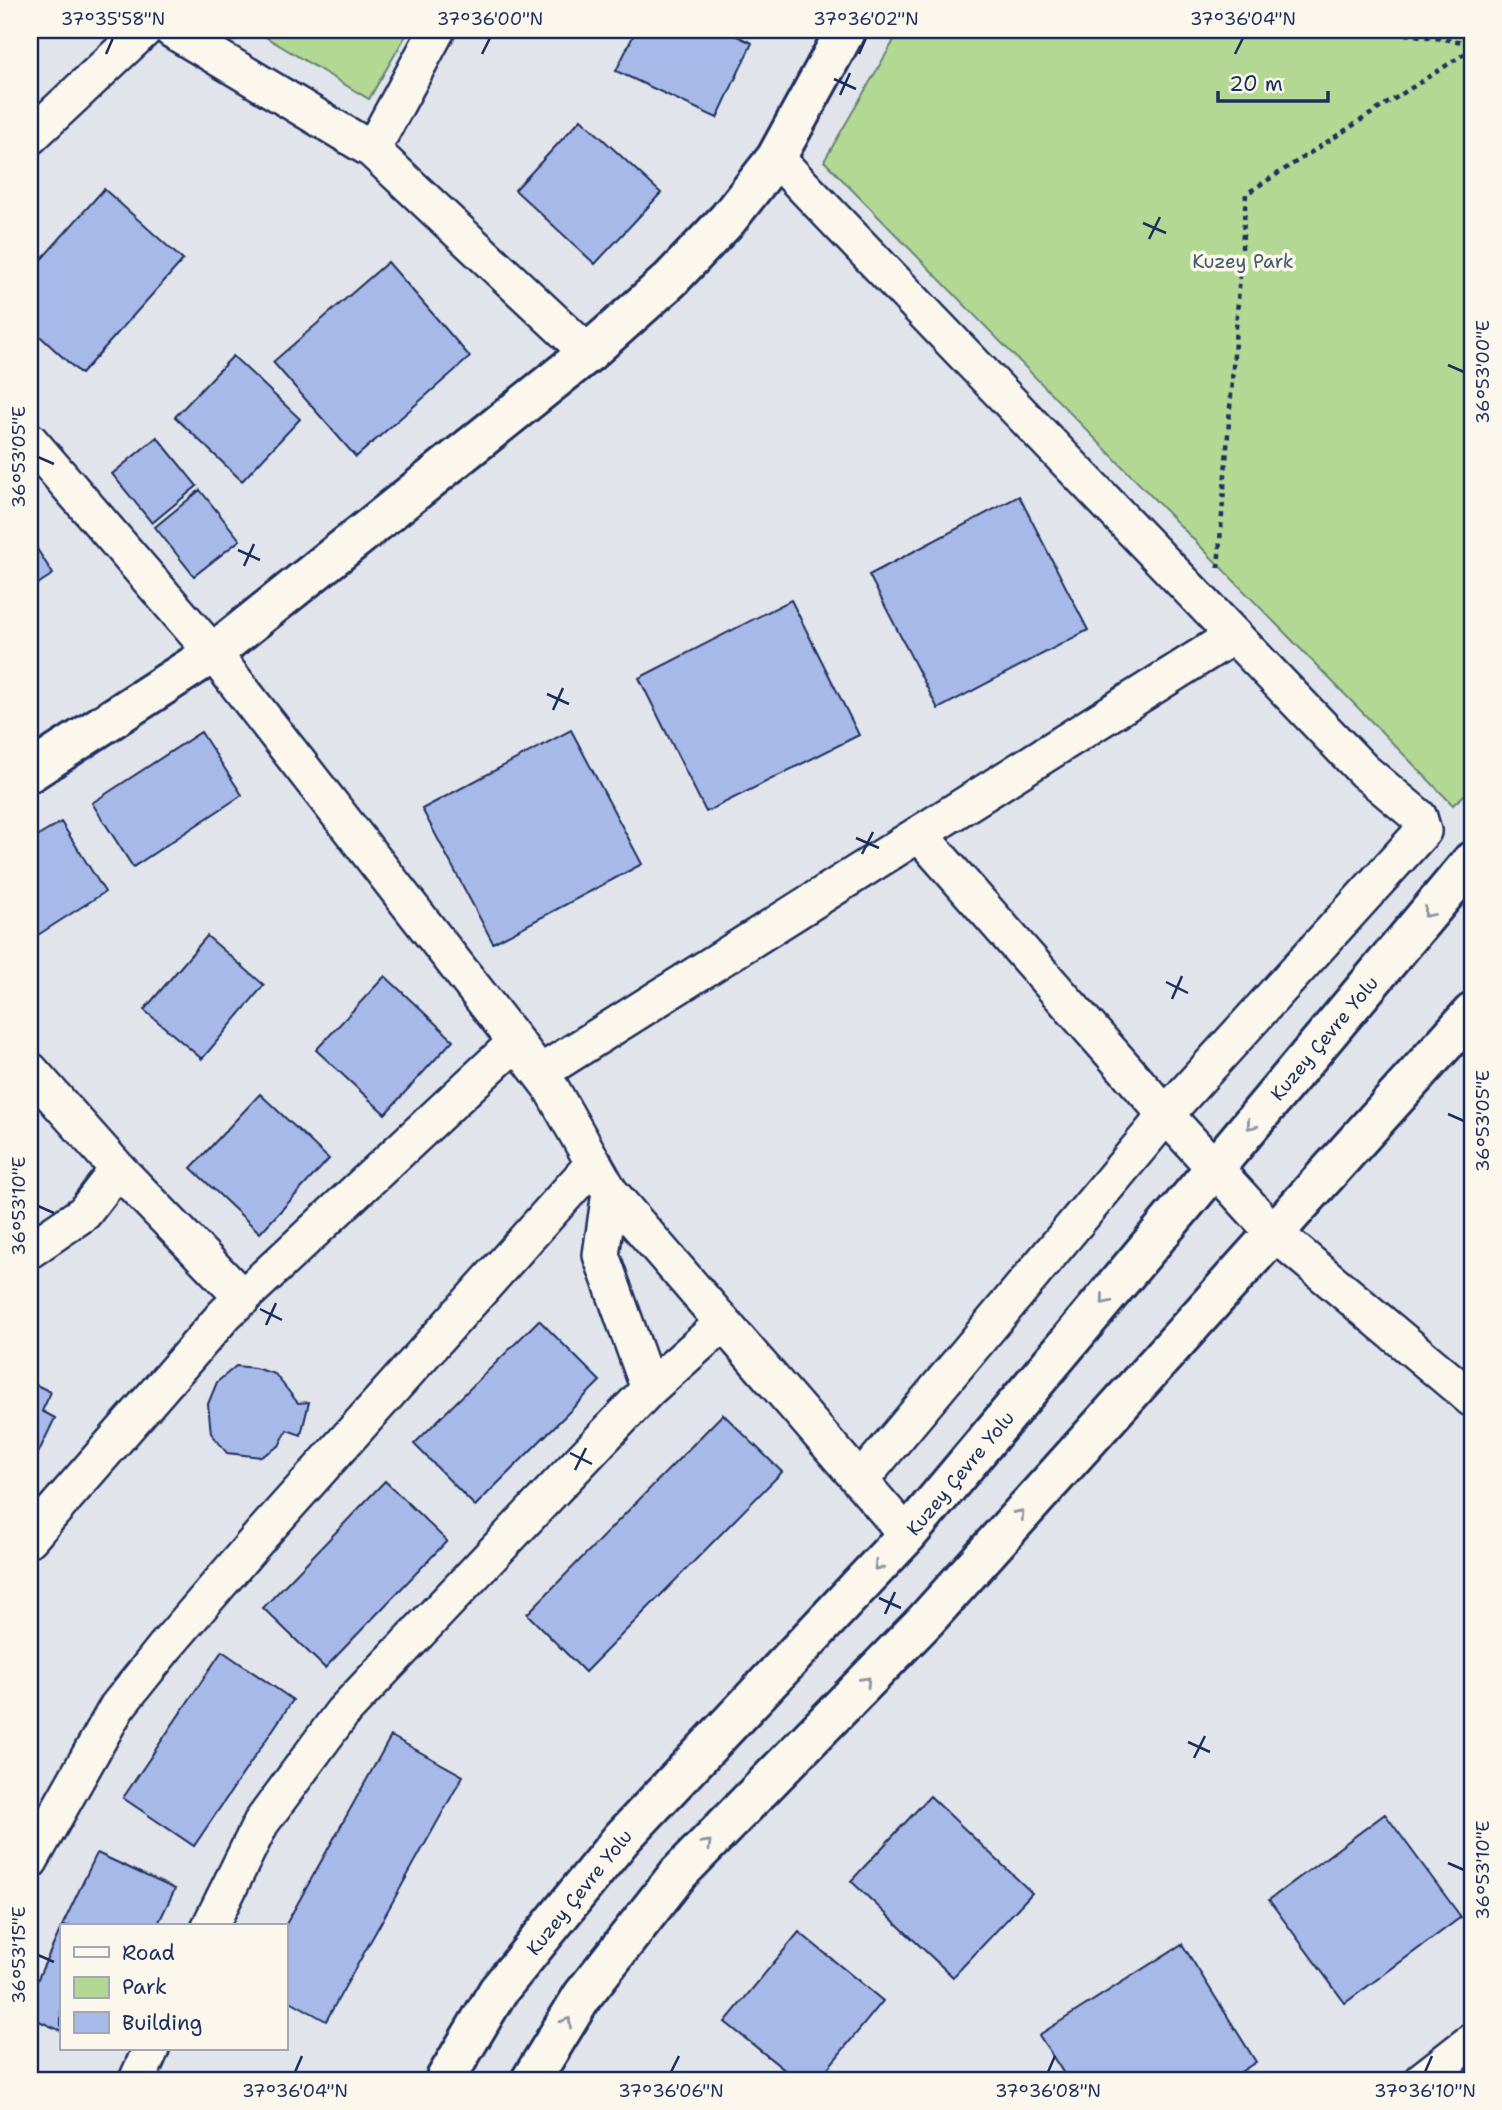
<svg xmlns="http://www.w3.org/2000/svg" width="1502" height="2110" font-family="'Shantell Sans',sans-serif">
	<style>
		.green { fill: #b2d893; stroke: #668478; stroke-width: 2 }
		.building { fill: #a6b9e8; stroke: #1b2f5e; stroke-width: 2 }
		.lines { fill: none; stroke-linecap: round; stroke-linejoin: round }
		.minor-casing { stroke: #1b2f5e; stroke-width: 40 }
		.tertiary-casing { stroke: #1b2f5e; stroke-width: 44 }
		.primary-casing { stroke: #1b2f5e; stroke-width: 44 }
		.path { stroke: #1b2f5e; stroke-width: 4.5; stroke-dasharray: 5 5; stroke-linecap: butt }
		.minor { stroke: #fbf7ec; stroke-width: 35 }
		.tertiary { stroke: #fbf7ec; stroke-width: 38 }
		.primary { stroke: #fbf7ec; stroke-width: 38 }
		.oneway { stroke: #8b93a5 }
		.ticks { fill: none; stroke: #1b2f5e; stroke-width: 2.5 }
		.labels { text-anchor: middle; stroke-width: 7; stroke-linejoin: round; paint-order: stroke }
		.park-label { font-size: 19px; fill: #41596b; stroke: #fbf7ec }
		.street-label { font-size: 19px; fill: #1b2f5e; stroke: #fbf7ec }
		.neatline { fill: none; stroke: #1b2f5e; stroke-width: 2.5 }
		.ticks-label { font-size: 18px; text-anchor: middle; fill: #1b2f5e }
	</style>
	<rect width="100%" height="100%" fill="#e2e4eb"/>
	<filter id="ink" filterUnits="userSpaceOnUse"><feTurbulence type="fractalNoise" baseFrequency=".0143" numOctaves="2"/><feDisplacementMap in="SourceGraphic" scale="14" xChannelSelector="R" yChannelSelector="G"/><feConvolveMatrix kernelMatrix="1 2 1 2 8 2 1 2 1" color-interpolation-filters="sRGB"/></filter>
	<g filter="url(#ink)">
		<path class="green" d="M 254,30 L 409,30 L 369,99 Z
			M 900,30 L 1472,30 L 1472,788 L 1453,805 L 824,161 Z"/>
		<path class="building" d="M 636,30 L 724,30 L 752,43 L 717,118 L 616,71 Z
			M 581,119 L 661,193 L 595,264 L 515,190 Z
			M 104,189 L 183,260 L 81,374 L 30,327 L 30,272 Z
			M 388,262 L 470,357 L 356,457 L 273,362 Z
			M 233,356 L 300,419 L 242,481 L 175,417 Z
			M 157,437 L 197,486 L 152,523 L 112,474 Z
			M 200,490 L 240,540 L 194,576 L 155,527 Z
			M 1019,496 L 1088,630 L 938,709 L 869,575 Z
			M 30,538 L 53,574 L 30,589 Z
			M 791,600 L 859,735 L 706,812 L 639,678 Z
			M 571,730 L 642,864 L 493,943 L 422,809 Z
			M 201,732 L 242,795 L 133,867 L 92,803 Z
			M 61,822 L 105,892 L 30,940 L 30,841 Z
			M 207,936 L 264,985 L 202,1059 L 144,1010 Z
			M 385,976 L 453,1040 L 385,1114 L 316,1050 Z
			M 260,1094 L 329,1159 L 260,1233 L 191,1168 Z
			M 539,1320 L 600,1381 L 475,1506 L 414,1444 Z
			M 236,1366 L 255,1368 L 275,1374 L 298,1403 L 309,1402 L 301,1435 L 287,1430 L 279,1446 L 261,1457 L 227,1453 L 211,1433 L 208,1404 L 217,1382 Z
			M 30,1382 L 51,1392 L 42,1411 L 55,1418 L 30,1470 Z
			M 723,1414 L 782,1472 L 585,1672 L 527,1614 Z
			M 385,1481 L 447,1541 L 325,1668 L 263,1608 Z
			M 222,1651 L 293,1700 L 194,1846 L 123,1798 Z
			M 391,1736 L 463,1776 L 326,2021 L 285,1998 L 285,1926 Z
			M 930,1796 L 1032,1893 L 953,1977 L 851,1881 Z
			M 1385,1814 L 1461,1917 L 1345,2003 L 1269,1900 Z
			M 97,1853 L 175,1889 L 157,1926 L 62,1926 Z
			M 61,1928 L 61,2031 L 30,2017 L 30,1996 Z
			M 799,1932 L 883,2001 L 818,2080 L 797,2080 L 725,2022 Z
			M 1182,1944 L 1256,2062 L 1228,2080 L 1068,2080 L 1039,2035 Z"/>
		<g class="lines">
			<g class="minor-casing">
				<path id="minor" d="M 172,30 L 372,150 L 588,353
					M 30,137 L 144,30
					M 372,150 L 437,30
					M 776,158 L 1364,771 L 1419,817 L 1423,831 L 1178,1101 L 860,1481
					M 30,441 L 213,653 L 516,1042 L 551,1088 L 610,1192 L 907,1535
					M 919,834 L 1166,1115 L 1273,1232 L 1472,1399
					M 30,1070 L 118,1169 L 84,1213 L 30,1250
					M 540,1073 L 1233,636
					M 118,1169 L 243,1298
					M 610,1192 L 601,1255 L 649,1389
					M 30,1538 L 225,1314 L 516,1042
					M 30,1861 L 117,1707 L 165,1647 L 263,1533 L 594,1163
					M 210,1926 L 261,1823 L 342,1713 L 649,1389 L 723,1323
					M 137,2080 L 151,2049
					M 1422,2080 L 1472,2041"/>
			</g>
			<g class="tertiary-casing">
				<path id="tertiary" d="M 30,772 L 213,653 L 588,353 L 670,280 L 728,219 L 776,158 L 846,30"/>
			</g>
			<g class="primary-casing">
				<path id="primary" d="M 445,2080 L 498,1991 L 622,1838 L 907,1535 L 1472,861
					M 531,2080 L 583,1995 L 679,1873 L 926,1620 L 1472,1013"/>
			</g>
			<path class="path" d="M 1376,30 L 1472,43
				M 1218,568 L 1246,194 L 1472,49"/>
			<use href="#minor" class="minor"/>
			<use href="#tertiary" class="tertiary"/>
			<use href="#primary" class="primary"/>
		</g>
		<defs><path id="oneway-chevron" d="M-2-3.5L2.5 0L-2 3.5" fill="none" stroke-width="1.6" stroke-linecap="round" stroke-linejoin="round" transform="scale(1.75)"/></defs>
		<g class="oneway">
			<use href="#oneway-chevron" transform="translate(1428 913) rotate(130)"/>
			<use href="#oneway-chevron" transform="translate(1251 1125) rotate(130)"/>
			<use href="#oneway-chevron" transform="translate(1105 1300) rotate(130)"/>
			<use href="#oneway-chevron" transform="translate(1020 1514) rotate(-48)"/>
			<use href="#oneway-chevron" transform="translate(878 1566) rotate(133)"/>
			<use href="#oneway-chevron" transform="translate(866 1681) rotate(-46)"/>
			<use href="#oneway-chevron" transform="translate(707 1844) rotate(-46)"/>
			<use href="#oneway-chevron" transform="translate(567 2022) rotate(-59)"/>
		</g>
	</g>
	<path class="ticks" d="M 106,54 L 113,38M 482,54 L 490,38M 859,54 L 866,38M 1235,54 L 1243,38M 834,79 L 856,89M 840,95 L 850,73M 1143,223 L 1166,233M 1149,239 L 1160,217M 1448,365 L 1464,372M 38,457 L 54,464M 238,550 L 260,560M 244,566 L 254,544M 547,694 L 569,704M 553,710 L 563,688M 856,838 L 879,848M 862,854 L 873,832M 1166,982 L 1188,993M 1172,999 L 1182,976M 1448,1114 L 1464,1121M 38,1206 L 54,1213M 260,1309 L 282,1320M 266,1325 L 276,1303M 570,1453 L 592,1464M 575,1470 L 586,1448M 879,1598 L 901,1608M 885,1614 L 895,1592M 1188,1742 L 1210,1752M 1194,1758 L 1205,1736M 1448,1863 L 1464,1870M 38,1955 L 54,1962M 295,2072 L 302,2056M 671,2072 L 679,2056M 1048,2072 L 1055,2056M 1425,2072 L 1432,2056"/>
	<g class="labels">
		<g class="park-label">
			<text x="1243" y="268">Kuzey Park</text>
		</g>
		<g class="street-label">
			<text transform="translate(1324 1038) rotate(-50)" y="7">Kuzey Çevre Yolu</text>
			<text transform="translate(960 1473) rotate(-50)" y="7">Kuzey Çevre Yolu</text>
			<text transform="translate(579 1892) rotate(-51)" y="7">Kuzey Çevre Yolu</text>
		</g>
	</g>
	<rect width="1502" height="2110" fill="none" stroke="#fbf7ec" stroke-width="77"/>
	<rect x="60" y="1924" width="228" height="126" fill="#fbf7ec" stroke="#a1a7b3" stroke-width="2"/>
	<rect x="74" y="1947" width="35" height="10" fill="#fbf7ec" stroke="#a1a7b3" stroke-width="2"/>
	<text x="122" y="1960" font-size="21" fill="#1b2f5e">Road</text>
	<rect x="74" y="1977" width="35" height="21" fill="#b2d893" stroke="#a1a7b3" stroke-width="2"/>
	<text x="122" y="1994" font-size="21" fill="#1b2f5e">Park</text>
	<rect x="74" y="2012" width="35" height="21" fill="#a6b9e8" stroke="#a1a7b3" stroke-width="2"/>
	<text x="122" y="2030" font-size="21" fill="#1b2f5e">Building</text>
	<path d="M1218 91v10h110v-10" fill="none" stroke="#1b2f5e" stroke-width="3.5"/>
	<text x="1229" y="91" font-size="21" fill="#1b2f5e" stroke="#fbf7ec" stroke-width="5" paint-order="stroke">20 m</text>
	<rect x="38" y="38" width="1426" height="2034" class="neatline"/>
	<g class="ticks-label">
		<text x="113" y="25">37°35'58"N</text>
		<text x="490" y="25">37°36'00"N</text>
		<text x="866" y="25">37°36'02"N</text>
		<text x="1243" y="25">37°36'04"N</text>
		<text transform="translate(1483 372) rotate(-90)" y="6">36°53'00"E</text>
		<text transform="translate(19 457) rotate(-90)" y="6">36°53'05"E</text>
		<text transform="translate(1483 1121) rotate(-90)" y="6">36°53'05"E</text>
		<text transform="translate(19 1206) rotate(-90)" y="6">36°53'10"E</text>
		<text transform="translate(1483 1870) rotate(-90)" y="6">36°53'10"E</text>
		<text transform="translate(19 1955) rotate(-90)" y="6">36°53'15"E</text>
		<text x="295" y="2097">37°36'04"N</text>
		<text x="671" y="2097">37°36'06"N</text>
		<text x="1048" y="2097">37°36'08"N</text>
		<text x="1425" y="2097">37°36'10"N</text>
	</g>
</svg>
